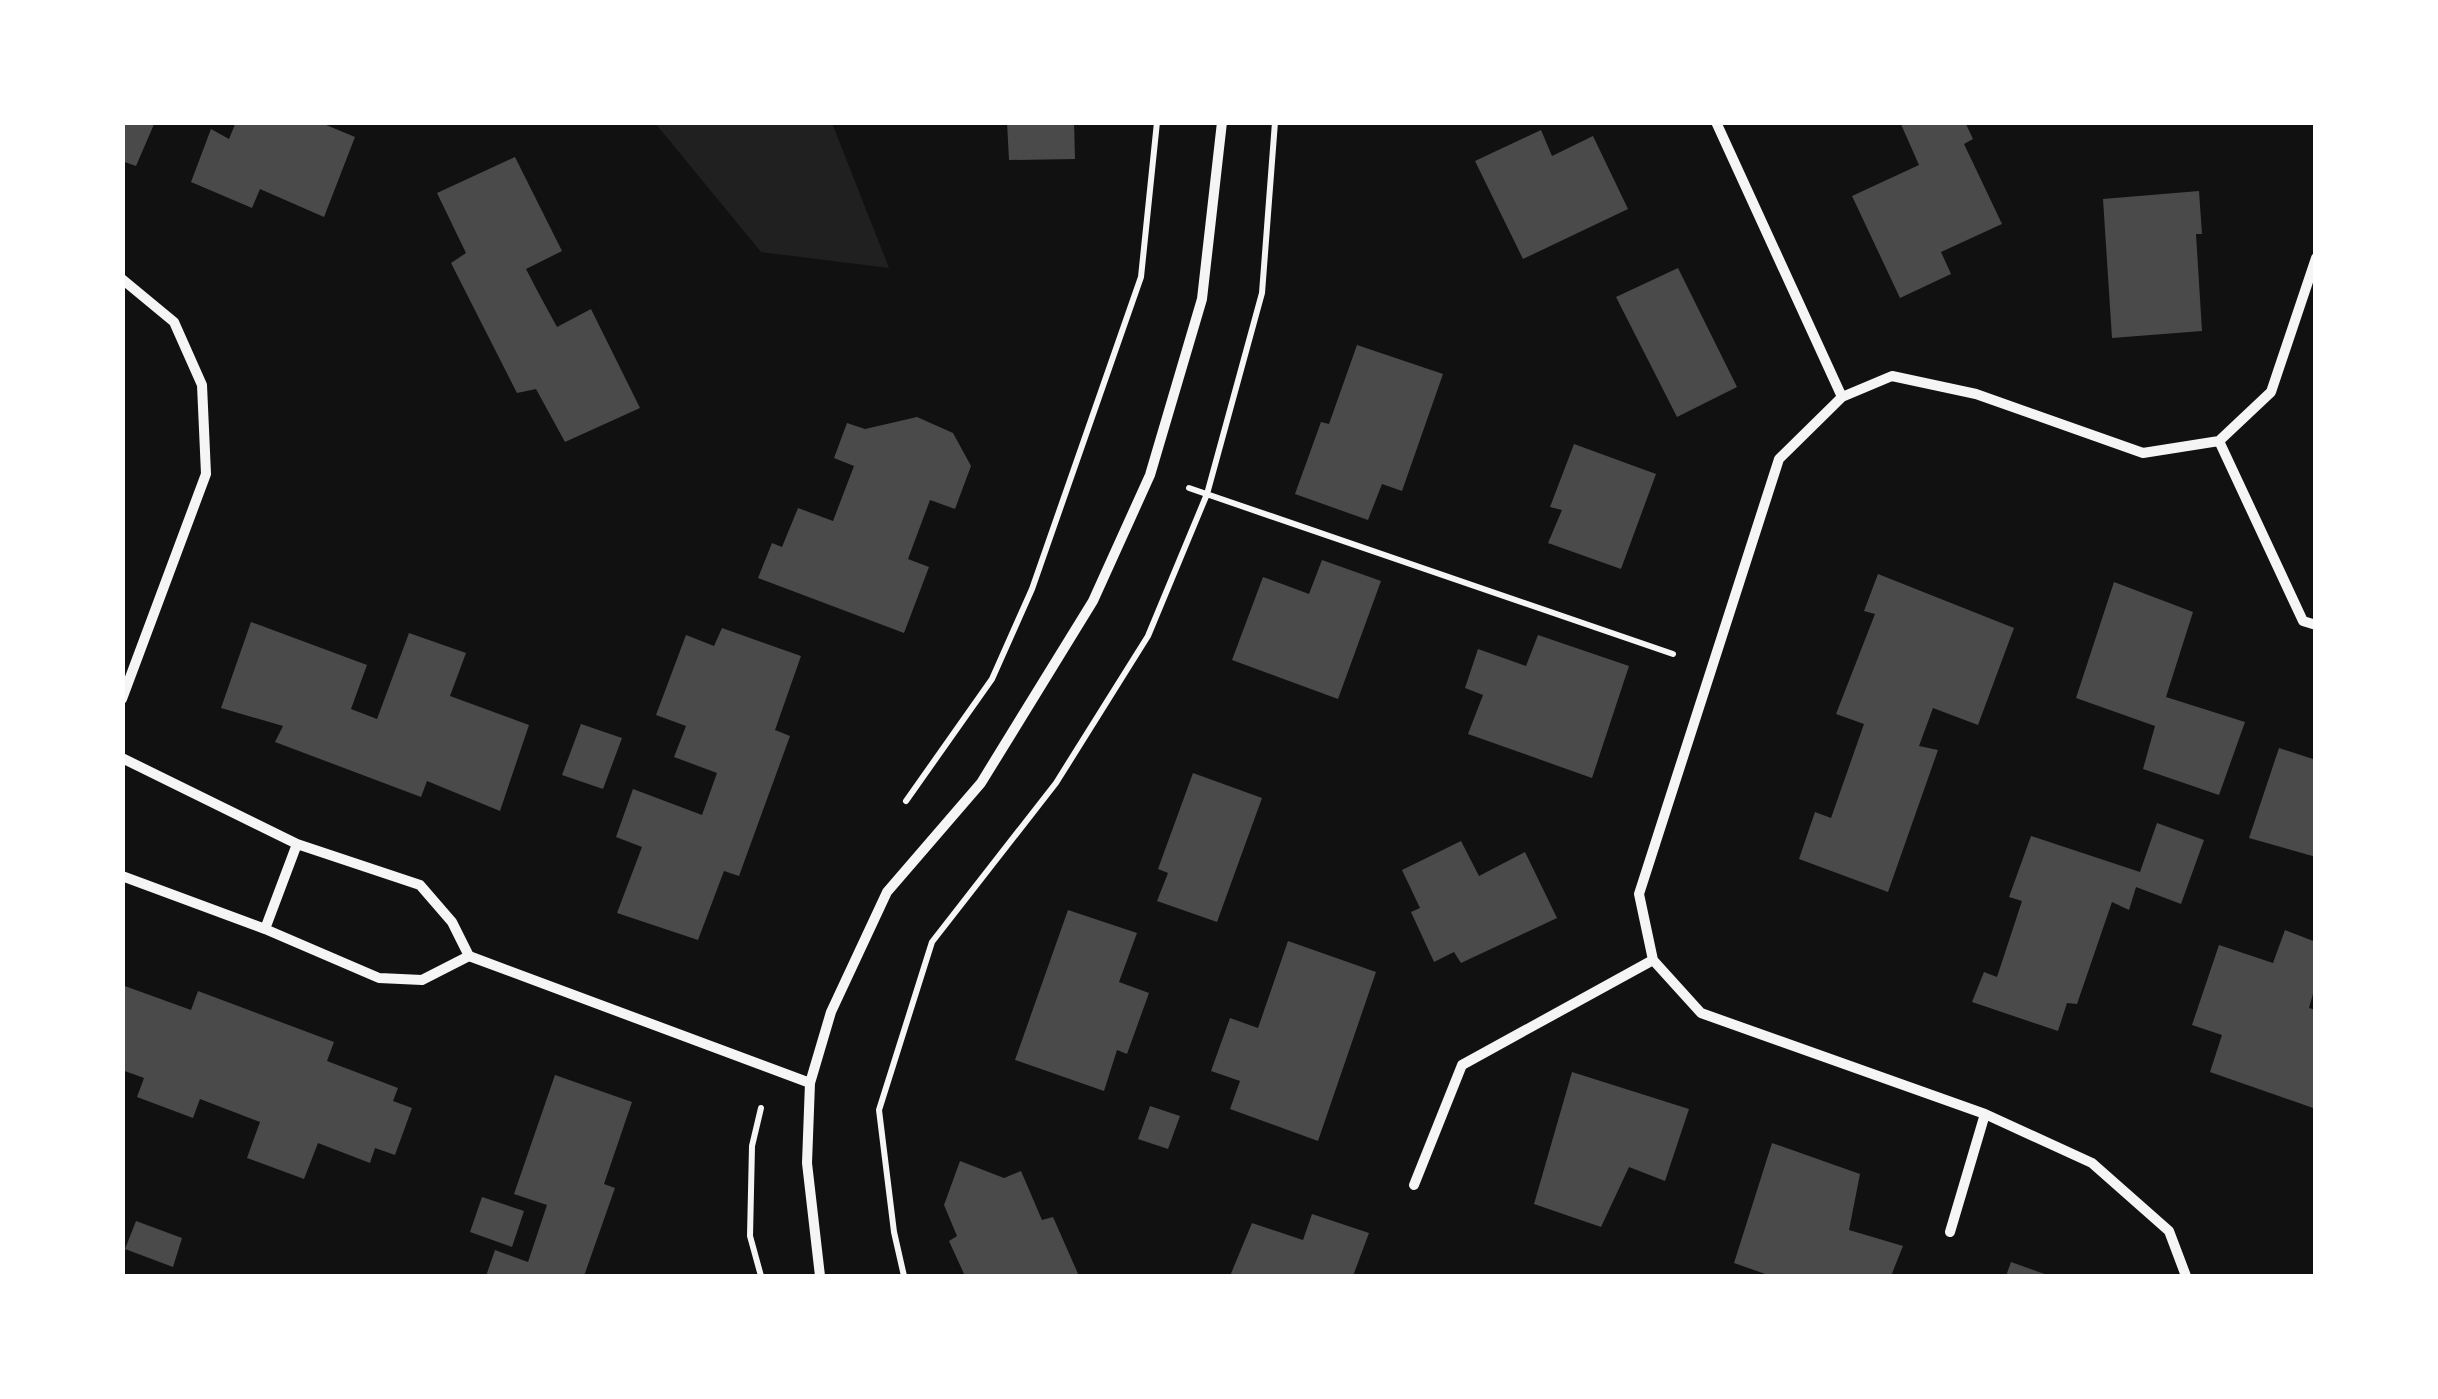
<svg xmlns="http://www.w3.org/2000/svg" width="2438" height="1399" font-family="Karla,sans-serif">
	<style>
		.green { fill: #202020 }
		.building { fill: #4a4a4a }
		.lines { fill: none; stroke-linecap: round; stroke-linejoin: round }
		.path { stroke: #f5f5f5; stroke-width: 6 }
		.minor { stroke: #f5f5f5; stroke-width: 10 }
	</style>
	<rect width="100%" height="100%" fill="#111"/>
	<path class="green" d="M 655,123 L 832,123 L 889,268 L 761,252 Z"/>
	<path class="building" d="M 122,122 L 155,122 L 136,166 L 122,161 Z
		M 236,122 L 319,122 L 355,137 L 324,217 L 260,189 L 252,208 L 191,182 L 211,129 L 229,139 Z
		M 1007,122 L 1074,122 L 1075,159 L 1009,160 Z
		M 1900,122 L 1965,122 L 1973,139 L 1964,144 L 2002,224 L 1941,252 L 1951,274 L 1900,298 L 1852,196 L 1919,165 Z
		M 1541,130 L 1552,156 L 1593,136 L 1628,209 L 1523,259 L 1475,161 Z
		M 515,157 L 562,251 L 526,269 L 539,294 L 557,327 L 591,309 L 640,408 L 565,442 L 536,389 L 517,393 L 451,263 L 466,253 L 437,193 Z
		M 2199,191 L 2202,234 L 2196,234 L 2202,331 L 2112,338 L 2103,199 Z
		M 1678,268 L 1737,387 L 1677,417 L 1616,297 Z
		M 1357,345 L 1443,374 L 1402,491 L 1382,484 L 1368,520 L 1295,494 L 1321,422 L 1329,424 Z
		M 917,417 L 953,433 L 971,466 L 955,509 L 930,500 L 908,559 L 929,567 L 904,633 L 758,578 L 772,543 L 782,547 L 798,508 L 833,521 L 854,466 L 834,458 L 847,423 L 865,429 Z
		M 1574,444 L 1656,474 L 1621,569 L 1548,543 L 1562,510 L 1550,507 Z
		M 1322,560 L 1381,581 L 1338,699 L 1232,660 L 1263,577 L 1309,594 Z
		M 1878,574 L 2014,628 L 1978,725 L 1933,708 L 1919,746 L 1938,750 L 1888,892 L 1799,859 L 1815,812 L 1831,818 L 1864,724 L 1836,714 L 1875,614 L 1864,611 Z
		M 2114,582 L 2193,612 L 2166,697 L 2245,722 L 2219,795 L 2143,769 L 2155,726 L 2076,698 Z
		M 251,622 L 367,665 L 351,709 L 377,719 L 409,633 L 466,653 L 450,696 L 529,725 L 500,811 L 427,781 L 421,797 L 275,742 L 283,726 L 221,708 Z
		M 722,628 L 801,656 L 775,730 L 790,736 L 739,876 L 724,871 L 698,940 L 617,913 L 642,847 L 616,837 L 633,789 L 702,815 L 717,773 L 674,757 L 686,726 L 656,715 L 686,635 L 714,646 Z
		M 1538,635 L 1629,666 L 1592,778 L 1468,734 L 1483,695 L 1465,688 L 1478,649 L 1526,666 Z
		M 581,724 L 622,738 L 603,789 L 562,775 Z
		M 2279,748 L 2316,760 L 2316,857 L 2249,838 Z
		M 1193,773 L 1262,798 L 1217,922 L 1157,901 L 1168,873 L 1158,869 Z
		M 2157,823 L 2204,840 L 2181,904 L 2136,887 L 2129,910 L 2112,902 L 2077,1004 L 2067,1003 L 2058,1031 L 1972,1002 L 1984,972 L 1997,977 L 2022,901 L 2009,897 L 2031,836 L 2140,872 Z
		M 1461,841 L 1479,876 L 1525,852 L 1557,918 L 1461,963 L 1454,952 L 1434,962 L 1411,912 L 1420,908 L 1402,870 Z
		M 1068,910 L 1137,933 L 1119,982 L 1149,993 L 1127,1054 L 1117,1050 L 1104,1091 L 1015,1060 Z
		M 2285,930 L 2316,942 L 2316,983 L 2309,1008 L 2316,1010 L 2316,1109 L 2210,1072 L 2222,1035 L 2192,1025 L 2219,945 L 2273,963 Z
		M 1288,941 L 1376,972 L 1318,1141 L 1230,1109 L 1240,1081 L 1211,1071 L 1230,1018 L 1258,1028 Z
		M 122,985 L 191,1010 L 198,991 L 334,1042 L 327,1061 L 398,1088 L 393,1101 L 412,1108 L 395,1155 L 375,1148 L 370,1163 L 318,1143 L 304,1179 L 247,1158 L 260,1122 L 200,1099 L 193,1118 L 137,1097 L 144,1078 L 122,1070 Z
		M 1572,1072 L 1689,1109 L 1665,1181 L 1629,1167 L 1601,1227 L 1534,1204 Z
		M 555,1075 L 632,1102 L 604,1184 L 615,1188 L 584,1276 L 486,1276 L 495,1250 L 528,1262 L 547,1205 L 514,1194 Z
		M 1150,1106 L 1180,1116 L 1168,1149 L 1138,1139 Z
		M 1772,1143 L 1860,1174 L 1849,1230 L 1903,1246 L 1891,1276 L 1771,1276 L 1734,1263 Z
		M 960,1161 L 1004,1178 L 1021,1171 L 1042,1220 L 1053,1217 L 1079,1276 L 965,1276 L 949,1241 L 957,1236 L 944,1205 Z
		M 482,1197 L 524,1211 L 512,1247 L 470,1232 Z
		M 1312,1214 L 1369,1233 L 1353,1276 L 1230,1276 L 1252,1223 L 1303,1240 Z
		M 136,1221 L 182,1238 L 173,1267 L 125,1249 Z
		M 2011,1262 L 2050,1276 L 2006,1276 Z"/>
	<g class="lines">
		<path class="path" d="M 1189,488 L 1673,654
			M 906,801 L 992,679 L 1032,589 L 1141,277 L 1157,122
			M 761,1108 L 752,1146 L 750,1236 L 761,1276
			M 904,1276 L 894,1232 L 879,1110 L 932,942 L 1056,783 L 1148,636 L 1207,494 L 1262,293 L 1275,122"/>
		<path class="minor" d="M 1716,122 L 1842,397
			M 122,279 L 174,322 L 202,385 L 206,474 L 122,699
			M 2219,441 L 2303,621 L 2316,625
			M 122,758 L 297,844 L 420,885 L 452,922 L 469,956 L 810,1083
			M 122,876 L 265,929 L 379,978 L 422,980 L 469,956
			M 265,929 L 297,844
			M 1414,1185 L 1462,1065 L 1653,960
			M 1950,1232 L 1985,1114
			M 820,1276 L 807,1163 L 810,1083 L 831,1012 L 887,892 L 981,783 L 1093,601 L 1150,475 L 1202,299 L 1222,122
			M 2186,1276 L 2169,1231 L 2092,1163 L 1985,1114 L 1701,1013 L 1653,960 L 1639,894 L 1779,459 L 1842,397 L 1892,376 L 1976,394 L 2143,453 L 2219,441 L 2271,392 L 2316,258"/>
	</g>
	<rect width="2438" height="1399" fill="none" stroke="#ffffff" stroke-width="250"/>
</svg>
